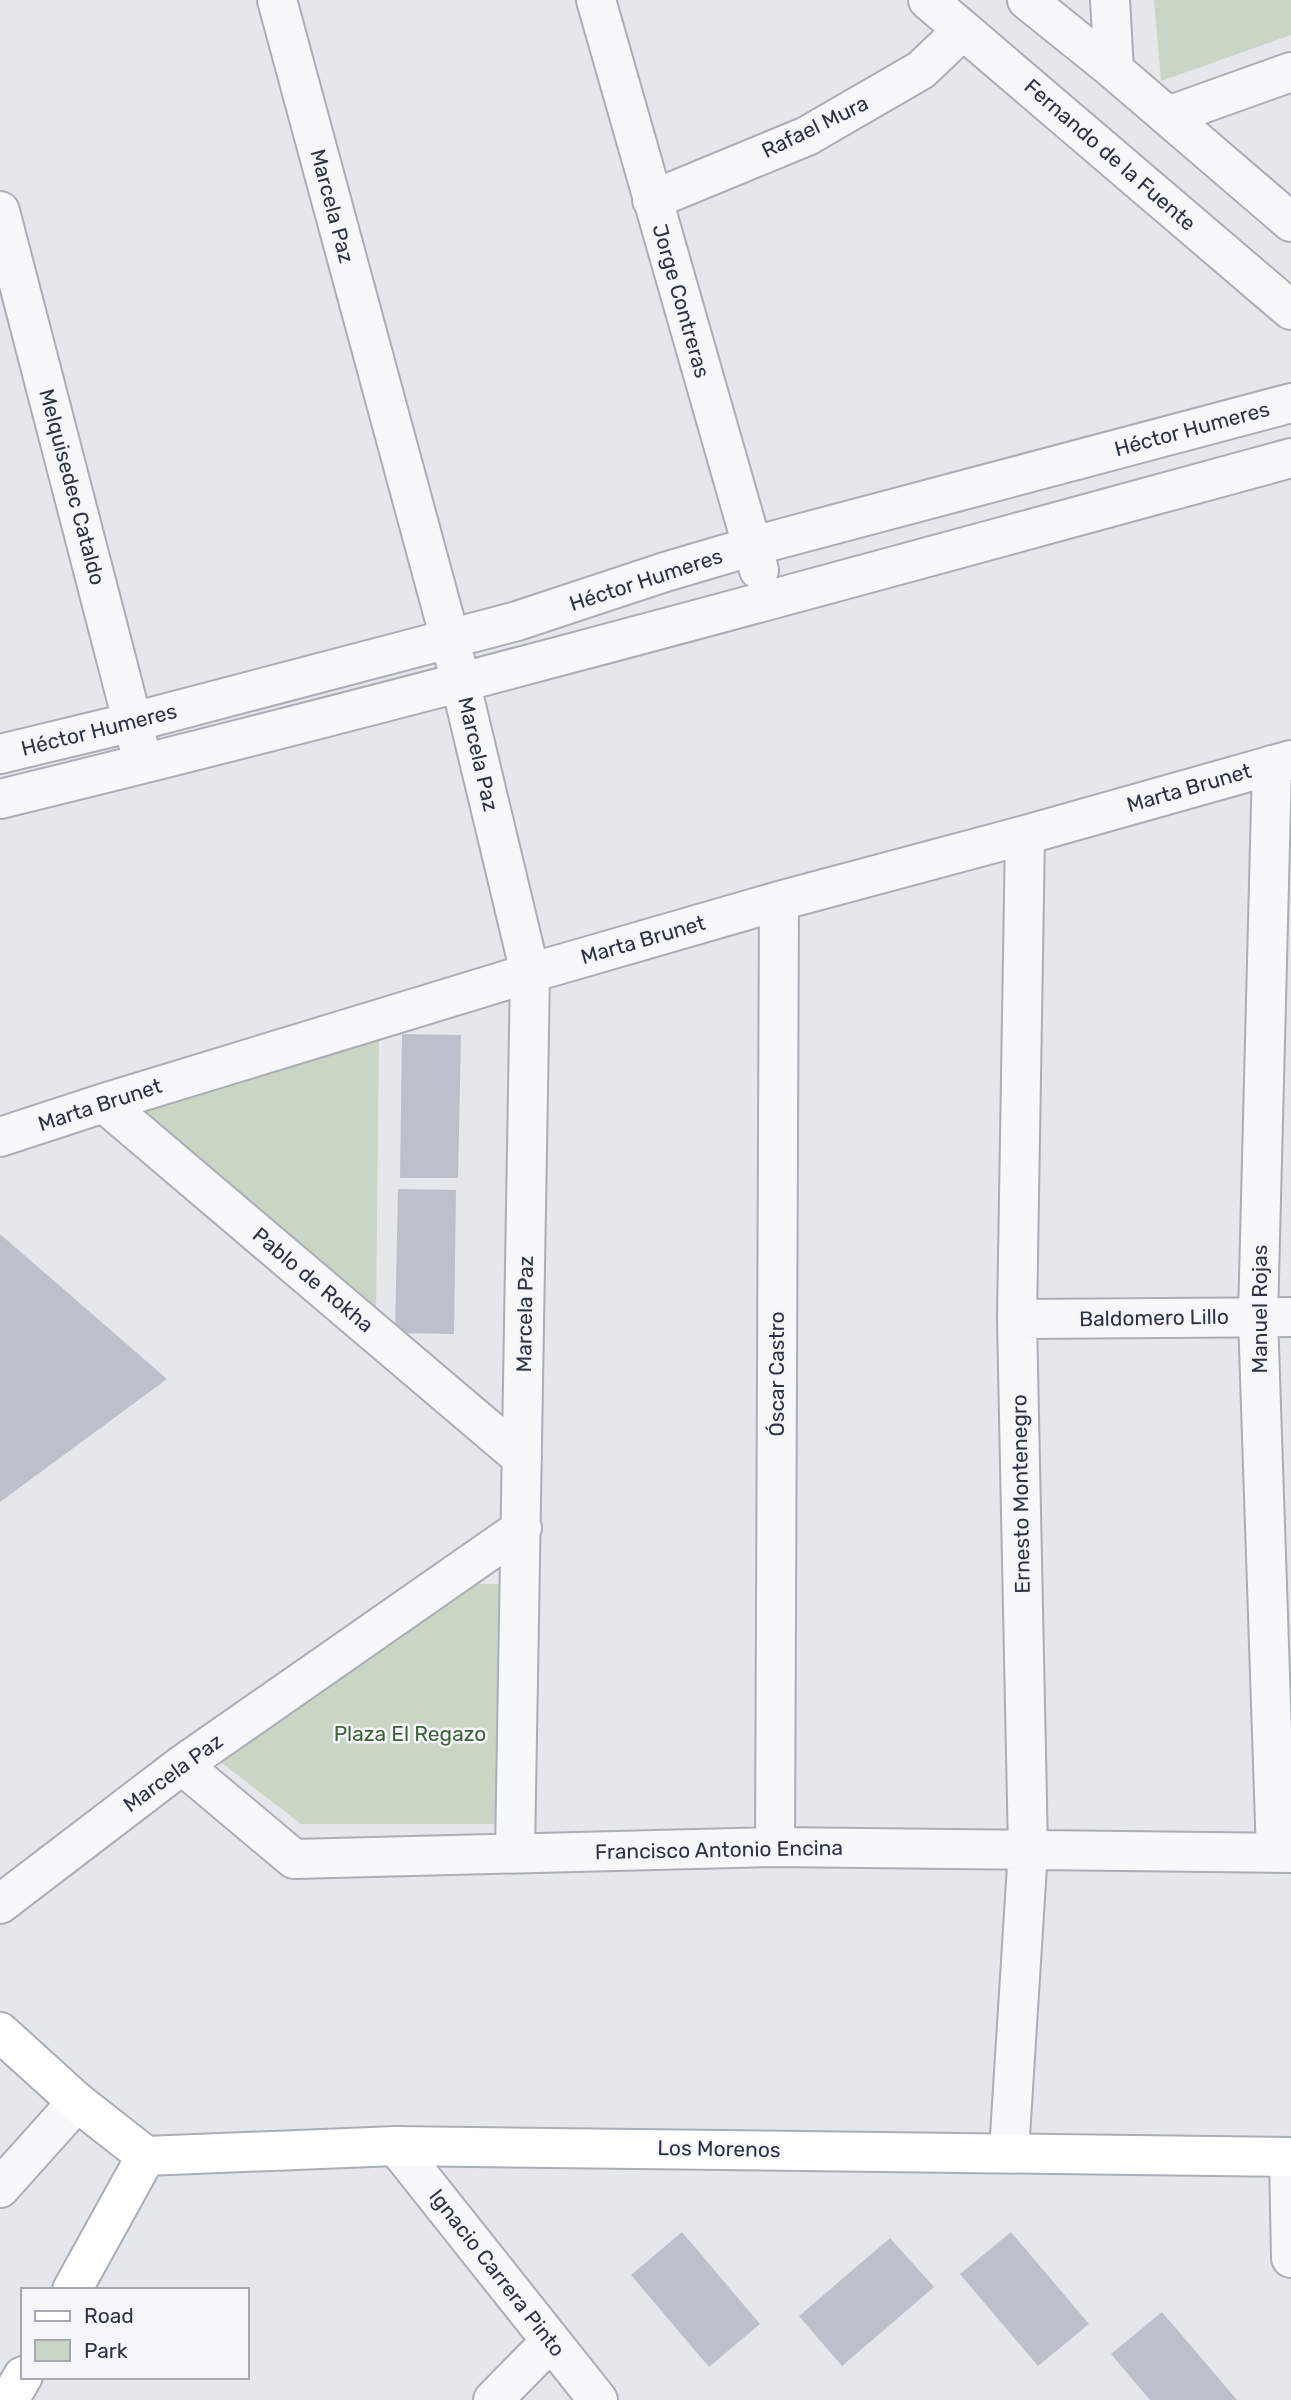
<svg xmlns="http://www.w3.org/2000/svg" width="1291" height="2400" font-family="Rubik,sans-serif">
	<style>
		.green { fill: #c9d6c5 }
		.building { fill: #bbc0ca }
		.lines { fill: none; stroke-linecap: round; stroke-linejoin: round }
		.minor-casing { stroke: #a9aeb7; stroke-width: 42 }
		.tertiary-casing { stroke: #a9aeb7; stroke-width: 42 }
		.secondary-casing { stroke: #a9aeb7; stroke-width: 42 }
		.minor { stroke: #f7f8fa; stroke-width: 38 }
		.tertiary { stroke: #f7f8fa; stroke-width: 38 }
		.secondary { stroke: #fff; stroke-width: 38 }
		.labels { text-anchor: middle; stroke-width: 5; stroke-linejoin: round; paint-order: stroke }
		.street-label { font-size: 21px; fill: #2b3445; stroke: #f4f6f9 }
		.park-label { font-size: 21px; fill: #3f6138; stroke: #f4f6f9 }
	</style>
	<rect width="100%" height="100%" fill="#e4e7ec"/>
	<path class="green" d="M 1154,0 L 1291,0 L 1291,35 L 1161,81 Z
		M 379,1036 L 376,1315 L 138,1107 Z
		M 469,1584 L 499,1584 L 498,1824 L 301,1824 L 218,1760 Z"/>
	<path class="building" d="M 402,1034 L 461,1035 L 458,1178 L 400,1178 Z
		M 398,1189 L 456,1190 L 454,1334 L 395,1333 Z
		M 0,1234 L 167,1379 L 0,1502 Z
		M 682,2232 L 760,2324 L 709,2367 L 631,2275 Z
		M 1011,2232 L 1089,2324 L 1038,2366 L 960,2274 Z
		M 890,2238 L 934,2287 L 842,2366 L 799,2316 Z
		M 1162,2312 L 1237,2400 L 1150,2400 L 1111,2354 Z"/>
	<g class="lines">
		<g class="minor-casing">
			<path id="minor" d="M 277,0 L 450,639 L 530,973 L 515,1853
				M 596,0 L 759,570
				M 1110,0 L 1114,70
				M 1168,116 L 1291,72
				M 652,200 L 807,136 L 921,70 L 963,30
				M 0,211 L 139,747
				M 0,754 L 133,722 L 517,621 L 665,572 L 753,546 L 1291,403
				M 1272,765 L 1258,1317 L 1276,1853
				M 0,799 C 432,694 862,575 1291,458
				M 104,1103 L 522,1458
				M 0,1137 L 104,1103 L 530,973 L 779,901 L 1025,835 L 1291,760
				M 1017,1319 L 1291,1317
				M 182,1765 L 294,1859 L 775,1847 L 1291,1853
				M 775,1847 L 779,901
				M 0,1904 L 182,1765 L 522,1528
				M 396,2146 L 598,2400
				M 1009,2152 L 1028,1850 L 1017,1319 L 1025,835
				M 1289,2157 L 1291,2258
				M 0,2188 L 77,2102
				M 493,2400 L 551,2341"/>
		</g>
		<g class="tertiary-casing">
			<path id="tertiary" d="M 928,0 L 1291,310
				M 1027,0 L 1114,70 L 1291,222"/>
		</g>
		<g class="secondary-casing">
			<path id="secondary" d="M 0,2032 L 77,2102 L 146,2156
				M 146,2156 L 396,2146 L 1291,2157
				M 72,2290 L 146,2156
				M 9,2400 L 23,2376"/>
		</g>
		<use href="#minor" class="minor"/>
		<use href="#tertiary" class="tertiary"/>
		<use href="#secondary" class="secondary"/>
	</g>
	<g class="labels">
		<g class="street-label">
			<text transform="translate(815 127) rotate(-26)" y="7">Rafael Mura</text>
			<text transform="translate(1110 155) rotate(41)" y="7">Fernando de la Fuente</text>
			<text transform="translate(332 206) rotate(75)" y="7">Marcela Paz</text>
			<text transform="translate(681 301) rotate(74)" y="7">Jorge Contreras</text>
			<text transform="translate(1192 429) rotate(-15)" y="7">Héctor Humeres</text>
			<text transform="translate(72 487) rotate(75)" y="7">Melquisedec Cataldo</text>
			<text transform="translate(646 580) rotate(-18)" y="7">Héctor Humeres</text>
			<text transform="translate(99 730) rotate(-14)" y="7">Héctor Humeres</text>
			<text transform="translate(478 754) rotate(77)" y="7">Marcela Paz</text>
			<text transform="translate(1189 788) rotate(-16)" y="7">Marta Brunet</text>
			<text transform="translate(643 940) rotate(-16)" y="7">Marta Brunet</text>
			<text transform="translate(100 1105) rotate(-18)" y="7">Marta Brunet</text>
			<text transform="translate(313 1280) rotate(40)" y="7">Pablo de Rokha</text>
			<text transform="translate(1260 1309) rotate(-90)" y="7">Manuel Rojas</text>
			<text transform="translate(525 1314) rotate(-89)" y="7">Marcela Paz</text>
			<text transform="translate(1154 1318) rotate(-1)" y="7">Baldomero Lillo</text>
			<text transform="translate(777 1374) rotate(-90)" y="7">Óscar Castro</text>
			<text transform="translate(1021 1494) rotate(-91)" y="7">Ernesto Montenegro</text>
			<text transform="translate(173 1773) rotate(-36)" y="7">Marcela Paz</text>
			<text transform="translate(719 1850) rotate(-1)" y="7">Francisco Antonio Encina</text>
			<text transform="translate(719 2149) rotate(1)" y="7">Los Morenos</text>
			<text transform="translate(497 2273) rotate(52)" y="7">Ignacio Carrera Pinto</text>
		</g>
		<g class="park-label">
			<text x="410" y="1741">Plaza El Regazo</text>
		</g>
	</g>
	<rect x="21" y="2288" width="228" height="91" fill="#f4f6f9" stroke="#a4a8b1" stroke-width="2"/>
	<rect x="35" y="2311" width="35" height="10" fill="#ffffff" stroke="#a4a8b1" stroke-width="2"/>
	<text x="84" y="2323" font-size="21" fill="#2b3445">Road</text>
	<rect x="35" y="2340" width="35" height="21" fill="#c9d6c5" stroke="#a4a8b1" stroke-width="2"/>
	<text x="84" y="2358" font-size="21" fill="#2b3445">Park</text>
</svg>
